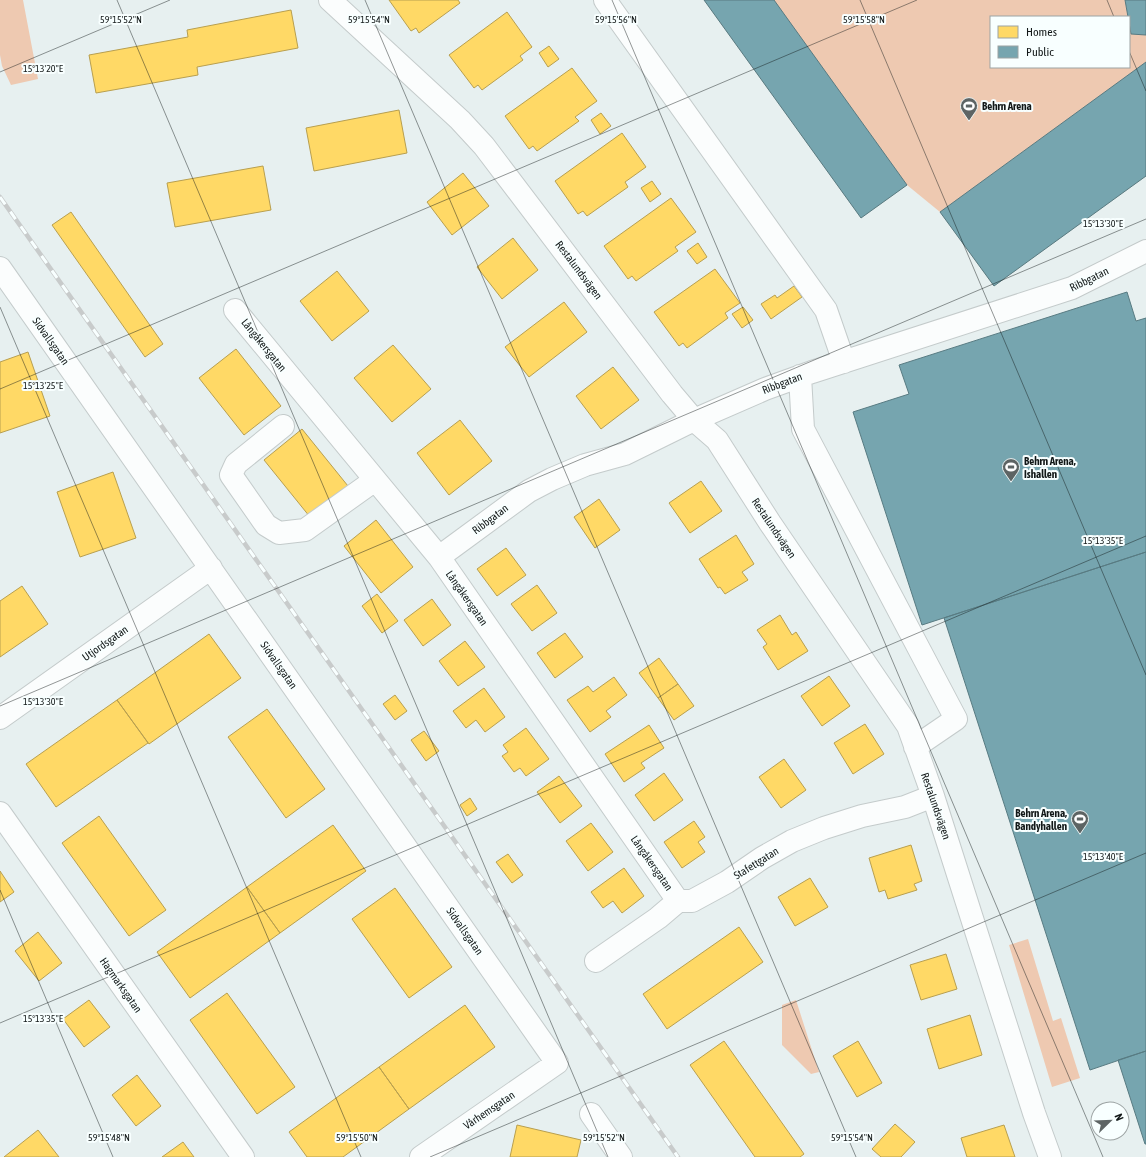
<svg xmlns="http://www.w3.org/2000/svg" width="1146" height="1157" font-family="'Asap Condensed',sans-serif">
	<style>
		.green { fill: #eec9b1; fill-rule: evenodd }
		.homes { fill: #ffd966; stroke: #b89f4f }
		.public { fill: #76a5af; stroke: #587b82 }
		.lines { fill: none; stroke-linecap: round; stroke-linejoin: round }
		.minor-casing { stroke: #c4cbcb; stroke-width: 24 }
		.minor { stroke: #fbfdfd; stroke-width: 22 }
		.rail-casing { stroke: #c8cbcb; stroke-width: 4.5 }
		.rail { stroke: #f8ffff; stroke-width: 3; stroke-dasharray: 9; stroke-linecap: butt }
		.ticks { fill: none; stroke: #121818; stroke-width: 1; stroke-opacity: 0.45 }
		.labels { text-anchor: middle; stroke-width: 4; stroke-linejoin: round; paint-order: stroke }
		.poi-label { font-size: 11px; font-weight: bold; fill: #121818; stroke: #f8ffff; text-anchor: start }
		.street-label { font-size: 11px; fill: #121818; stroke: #f8ffff }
		.ticks-label { font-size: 10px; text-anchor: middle; fill: #121818; stroke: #f8ffff; stroke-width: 4; stroke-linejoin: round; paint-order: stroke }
	</style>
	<rect width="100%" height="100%" fill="#e7f0f0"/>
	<path class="green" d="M 0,0 L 23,0 L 38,79 L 11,85 L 2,66 L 0,55 Z
		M 704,0 L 1146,0 L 1146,176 L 994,286 L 940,212 L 907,185 L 861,218 ZM 991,17 L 1129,17 L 1129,67 L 991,67 Z
		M 1028,939 L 1053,1021 L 1061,1018 L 1080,1078 L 1052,1087 L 1009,945 Z
		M 796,1000 L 819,1072 L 811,1074 L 782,1045 L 782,1005 Z"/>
	<path class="homes" d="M 389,0 L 458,0 L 460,3 L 419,33 L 416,28 L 411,31 Z
		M 291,10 L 298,48 L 197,67 L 198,75 L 96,93 L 89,55 L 188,37 L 187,30 Z
		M 507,12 L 532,47 L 520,56 L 523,60 L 482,90 L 478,85 L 474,88 L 449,55 Z
		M 549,46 L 559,59 L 548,67 L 539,53 Z
		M 572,68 L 597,101 L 575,117 L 579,121 L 537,151 L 533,146 L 529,149 L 505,116 Z
		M 399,110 L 407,153 L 314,171 L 306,128 Z
		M 601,113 L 611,126 L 600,134 L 591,120 Z
		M 622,133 L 646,167 L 625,182 L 628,187 L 587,216 L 583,211 L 578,214 L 555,181 Z
		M 263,166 L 271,210 L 175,227 L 167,183 Z
		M 463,173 L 489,206 L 452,235 L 427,202 Z
		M 652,181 L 661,194 L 650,202 L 641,188 Z
		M 671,198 L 696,232 L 675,247 L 678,251 L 636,281 L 632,276 L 628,279 L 604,246 Z
		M 71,212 L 163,344 L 145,357 L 52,225 Z
		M 513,238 L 538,270 L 502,299 L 477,267 Z
		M 698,243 L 707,257 L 697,264 L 687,251 Z
		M 715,269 L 740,303 L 725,313 L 728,318 L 687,348 L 683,343 L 679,346 L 654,312 Z
		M 337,271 L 369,311 L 332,341 L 300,301 Z
		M 794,286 L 802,297 L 771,319 L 761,304 L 775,295 L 777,298 Z
		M 564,302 L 587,332 L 529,377 L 505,347 Z
		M 743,307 L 753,320 L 742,328 L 732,314 Z
		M 393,345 L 431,389 L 392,422 L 354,378 Z
		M 236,349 L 281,406 L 244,435 L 199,378 Z
		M 28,352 L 50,416 L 0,433 L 0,362 Z
		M 613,367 L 639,400 L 601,429 L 576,396 Z
		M 460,420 L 492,461 L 449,495 L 417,453 Z
		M 302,429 L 348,486 L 310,517 L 264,460 Z
		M 113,472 L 136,538 L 80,557 L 57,492 Z
		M 701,481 L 722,511 L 690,533 L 669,503 Z
		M 599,499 L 620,530 L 595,548 L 574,517 Z
		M 376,520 L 413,567 L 381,593 L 344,546 Z
		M 736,535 L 754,564 L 742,572 L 748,580 L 725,594 L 720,587 L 718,588 L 699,559 Z
		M 506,548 L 526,575 L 497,596 L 477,569 Z
		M 537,585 L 557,613 L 532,631 L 511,604 Z
		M 22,586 L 48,624 L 0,657 L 0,601 Z
		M 377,594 L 398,621 L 382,633 L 362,606 Z
		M 432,599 L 451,625 L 423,646 L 404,620 Z
		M 780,615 L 792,635 L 796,632 L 808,651 L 778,670 L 763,647 L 767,644 L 757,630 Z
		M 565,633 L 583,657 L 555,678 L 537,653 Z
		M 209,634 L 241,678 L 149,744 L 117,700 Z
		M 465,641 L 485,667 L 458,686 L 439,661 Z
		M 659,658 L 678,684 L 658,698 L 639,673 Z
		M 829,676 L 850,706 L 822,726 L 801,696 Z
		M 614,677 L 627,695 L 606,711 L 611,717 L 590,732 L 567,700 L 588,686 L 593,692 Z
		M 678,684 L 694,706 L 674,720 L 658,698 Z
		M 484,688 L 505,717 L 485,732 L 476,720 L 466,728 L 453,711 Z
		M 395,695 L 407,711 L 395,720 L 383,704 Z
		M 117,700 L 148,743 L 56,807 L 26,764 Z
		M 267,709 L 325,789 L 286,818 L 228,737 Z
		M 865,724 L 884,754 L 853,774 L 834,743 Z
		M 649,725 L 664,748 L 641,763 L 645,768 L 624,782 L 605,754 Z
		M 526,728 L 549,759 L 526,776 L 520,768 L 514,772 L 502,756 L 508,752 L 503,745 Z
		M 424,731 L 439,751 L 426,761 L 411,740 Z
		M 784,759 L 806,790 L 781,808 L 759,777 Z
		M 664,773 L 683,800 L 654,821 L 635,795 Z
		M 559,776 L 582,806 L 560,823 L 537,792 Z
		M 470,798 L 477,809 L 467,816 L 460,805 Z
		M 99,816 L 166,910 L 129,936 L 62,843 Z
		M 694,821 L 705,837 L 698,842 L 705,852 L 682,868 L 664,842 Z
		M 591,823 L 613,852 L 588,871 L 566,841 Z
		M 333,825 L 366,871 L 280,933 L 247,887 Z
		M 911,845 L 922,881 L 914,884 L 917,890 L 888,899 L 885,890 L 879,892 L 869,858 Z
		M 508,854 L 523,875 L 512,883 L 496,862 Z
		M 624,868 L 644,896 L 622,913 L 613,901 L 603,908 L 591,892 Z
		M 0,871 L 14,892 L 0,902 Z
		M 810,878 L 828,907 L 795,926 L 778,897 Z
		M 247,887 L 280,933 L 190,998 L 157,952 Z
		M 395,888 L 452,967 L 409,998 L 352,919 Z
		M 739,927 L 763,962 L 667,1029 L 643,994 Z
		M 38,932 L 62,963 L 39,981 L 15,951 Z
		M 946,954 L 957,989 L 921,1000 L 910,965 Z
		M 227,993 L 295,1087 L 257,1114 L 190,1020 Z
		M 89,1000 L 110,1027 L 84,1047 L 63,1019 Z
		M 465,1005 L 495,1047 L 409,1109 L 379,1067 Z
		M 970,1015 L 982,1055 L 939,1069 L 927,1029 Z
		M 724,1041 L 804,1154 L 800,1157 L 755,1157 L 690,1065 Z
		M 858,1041 L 882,1083 L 857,1097 L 833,1056 Z
		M 379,1067 L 409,1109 L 343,1157 L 307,1157 L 289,1132 Z
		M 137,1075 L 161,1106 L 136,1126 L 112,1095 Z
		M 895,1124 L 915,1142 L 901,1157 L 881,1157 L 872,1149 Z
		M 517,1125 L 581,1140 L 577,1157 L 510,1157 Z
		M 1004,1125 L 1015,1157 L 967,1157 L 961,1138 Z
		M 38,1130 L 59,1157 L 4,1157 Z
		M 183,1142 L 194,1157 L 162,1157 Z"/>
	<path class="public" d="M 704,0 L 774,0 L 907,185 L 861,218 Z
		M 1125,0 L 1146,0 L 1146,35 L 1131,34 Z
		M 1146,62 L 1146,176 L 994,286 L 940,212 Z
		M 1127,292 L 1136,321 L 1146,318 L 1146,552 L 922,625 L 853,412 L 909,394 L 899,365 Z
		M 1146,552 L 1146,1051 L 1090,1070 L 944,618 Z
		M 1146,1051 L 1146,1144 L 1145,1144 L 1118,1060 Z"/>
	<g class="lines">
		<g class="minor-casing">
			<path id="minor" d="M 330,0 L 460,120 L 484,146 L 672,394 L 694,420 L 717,440 L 770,523 L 908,726 L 933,796 L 1034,1113 L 1050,1157
				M 605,0 L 826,310 L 844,362
				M 0,268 L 557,1063 L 421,1157
				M 235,310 L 439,557 L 678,901
				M 800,376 L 803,429 L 956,719 L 915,747
				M 283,426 L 236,464 L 231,475 L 266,525 L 279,533 L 305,530 L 375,480
				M 439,557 L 529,491 L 552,479 L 585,465 L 625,454 L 694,420 L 765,389 L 812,372 L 1072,288 L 1146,251
				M 0,718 L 211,568
				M 0,813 L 243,1157
				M 596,961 L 658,918 L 678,901 L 692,901 L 727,882 L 762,858 L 792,841 L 824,828 L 862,816 L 905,807 L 933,796
				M 591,1114 L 621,1157"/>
		</g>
		<use href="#minor" class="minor"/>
		<g class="rail-casing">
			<path id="rail" d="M 0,197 L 678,1157"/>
		</g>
		<use href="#rail" class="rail"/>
	</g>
	<path class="ticks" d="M 117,0 L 608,1157M 365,0 L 856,1157M 612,0 L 1103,1157M 860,0 L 1146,675M 1107,0 L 1114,17M 1129,51 L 1146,91M 0,72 L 170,0M 0,307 L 361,1157M 0,389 L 917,0M 0,706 L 1146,219M 0,890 L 113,1157M 0,1023 L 1146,536M 430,1157 L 1146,853"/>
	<defs>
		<g id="stadium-pin" transform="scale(0.9)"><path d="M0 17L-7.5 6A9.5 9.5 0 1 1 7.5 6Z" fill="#5d6464" stroke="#f8ffff"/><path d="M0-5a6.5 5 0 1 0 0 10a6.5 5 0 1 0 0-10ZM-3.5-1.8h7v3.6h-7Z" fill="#fff"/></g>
	</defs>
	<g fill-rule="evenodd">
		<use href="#stadium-pin" x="969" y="106"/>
		<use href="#stadium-pin" x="1011" y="467"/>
		<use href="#stadium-pin" x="1080" y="819"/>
	</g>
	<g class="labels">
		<g class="poi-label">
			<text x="982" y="110">Behrn Arena</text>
			<text x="1024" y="465">Behrn Arena,<tspan x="1024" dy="13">Ishallen</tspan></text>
			<text x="1067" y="817" text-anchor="end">Behrn Arena,<tspan x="1067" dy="13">Bandyhallen</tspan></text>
		</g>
		<g class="street-label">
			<text transform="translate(579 270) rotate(53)" y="4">Restalundsvägen</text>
			<text transform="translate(1089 279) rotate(-26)" y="4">Ribbgatan</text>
			<text transform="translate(51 341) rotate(55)" y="4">Sidvallsgatan</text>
			<text transform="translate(264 345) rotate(51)" y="4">Långåkersgatan</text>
			<text transform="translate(782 383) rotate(-21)" y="4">Ribbgatan</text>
			<text transform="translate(490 519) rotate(-37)" y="4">Ribbgatan</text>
			<text transform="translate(774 528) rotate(56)" y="4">Restalundsvägen</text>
			<text transform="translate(467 598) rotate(55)" y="4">Långåkersgatan</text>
			<text transform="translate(105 643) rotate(-35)" y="4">Utjordsgatan</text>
			<text transform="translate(279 665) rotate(55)" y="4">Sidvallsgatan</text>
			<text transform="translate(936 806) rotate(71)" y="4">Restalundsvägen</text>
			<text transform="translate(652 863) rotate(55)" y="4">Långåkersgatan</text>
			<text transform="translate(756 863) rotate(-32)" y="4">Stafettgatan</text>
			<text transform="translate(465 931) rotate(55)" y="4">Sidvallsgatan</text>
			<text transform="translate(121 985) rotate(55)" y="4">Hagmarksgatan</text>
			<text transform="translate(489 1110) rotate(-34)" y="4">Vårhemsgatan</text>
		</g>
	</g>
	<g class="ticks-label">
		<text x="121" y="23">59°15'52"N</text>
		<text x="369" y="23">59°15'54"N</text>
		<text x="616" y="23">59°15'56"N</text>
		<text x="864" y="23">59°15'58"N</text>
		<text x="43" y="72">15°13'20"E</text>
		<text x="1103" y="227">15°13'30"E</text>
		<text x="43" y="389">15°13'25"E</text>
		<text x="1103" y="544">15°13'35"E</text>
		<text x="43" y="705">15°13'30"E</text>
		<text x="1103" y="860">15°13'40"E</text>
		<text x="43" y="1022">15°13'35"E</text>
		<text x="109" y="1141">59°15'48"N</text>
		<text x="357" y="1141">59°15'50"N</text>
		<text x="604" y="1141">59°15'52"N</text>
		<text x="852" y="1141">59°15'54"N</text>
	</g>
	<rect x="990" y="16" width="140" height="52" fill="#f8ffff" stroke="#9ca3a3"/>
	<rect x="998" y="26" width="20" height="12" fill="#ffd966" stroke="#9ca3a3"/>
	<text x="1026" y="36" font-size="12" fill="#121818">Homes</text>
	<rect x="998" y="46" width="20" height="12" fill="#76a5af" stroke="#9ca3a3"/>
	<text x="1026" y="56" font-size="12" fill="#121818">Public</text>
	<g transform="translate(1110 1121) rotate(67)"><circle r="19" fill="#f8ffff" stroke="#9ca3a3"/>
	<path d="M0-3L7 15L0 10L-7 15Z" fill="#5d6464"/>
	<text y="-6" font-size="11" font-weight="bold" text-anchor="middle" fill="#121818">N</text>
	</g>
</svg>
